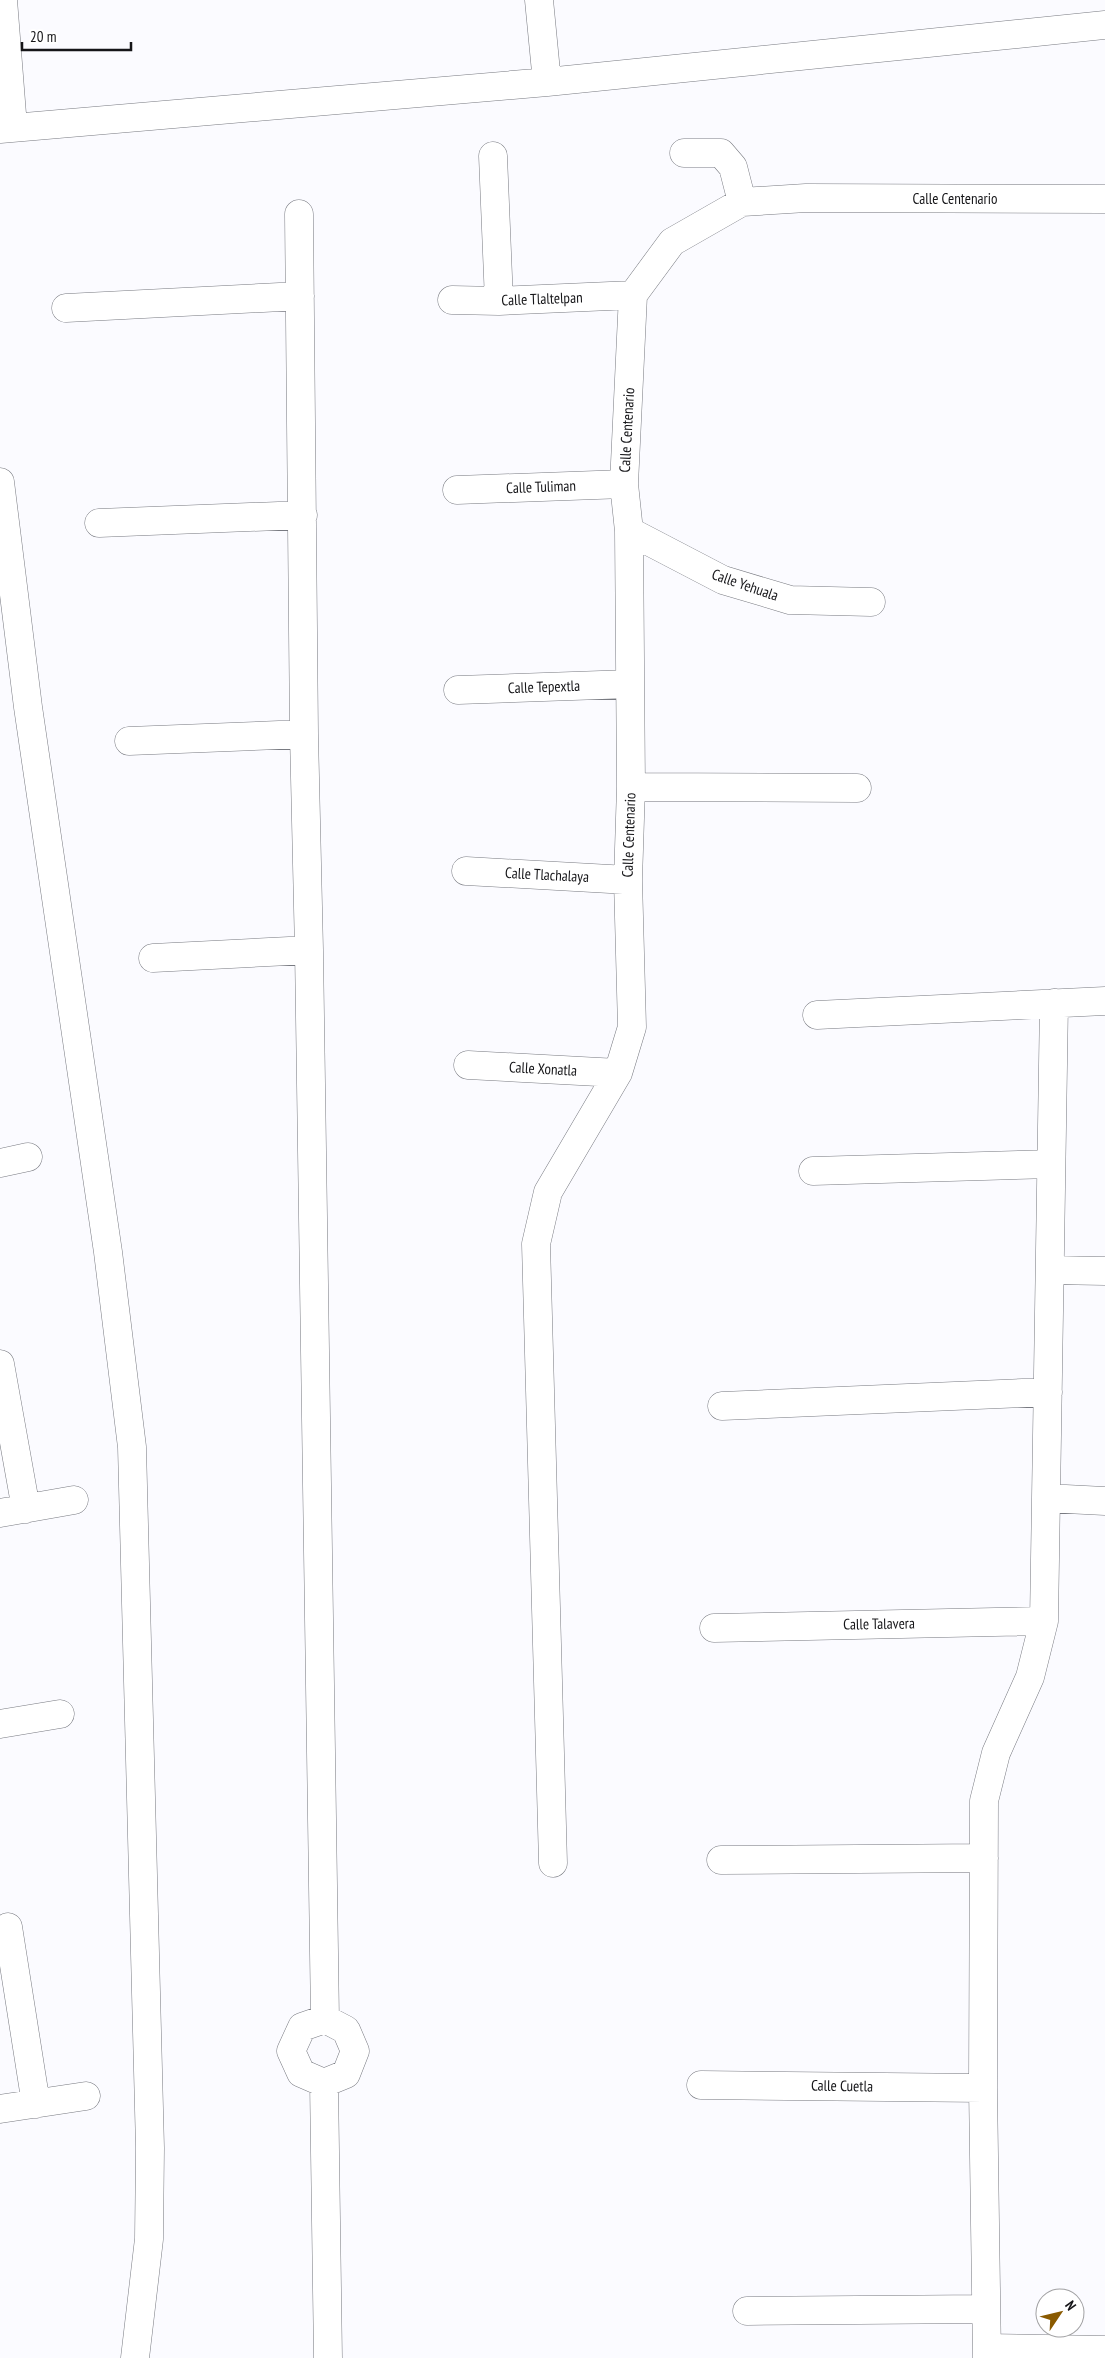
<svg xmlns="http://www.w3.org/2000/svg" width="1105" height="2358" font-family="'PT Sans Narrow',sans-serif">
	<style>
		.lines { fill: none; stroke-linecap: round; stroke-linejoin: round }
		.minor-casing { stroke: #787a81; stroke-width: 29 }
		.minor { stroke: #fff; stroke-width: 28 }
		.labels { text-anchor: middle; stroke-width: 4.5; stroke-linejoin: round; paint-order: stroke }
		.street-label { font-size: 15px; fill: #151518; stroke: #fff }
	</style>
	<rect width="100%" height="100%" fill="#fbfbff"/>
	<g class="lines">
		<g class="minor-casing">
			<path id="minor" d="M 3,0 L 13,127
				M 547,82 L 1105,25
				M 0,129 L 547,82 L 539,0
				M 684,153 L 721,153 L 733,167 L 742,202
				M 493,156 L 499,301
				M 299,214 L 304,734 L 309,950 L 325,2019
				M 452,300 L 499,301 L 633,295
				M 66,308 L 300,296
				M 0,482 L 28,707 L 108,1252 L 132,1447 L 150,2148 L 149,2239 L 135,2358
				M 457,490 L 624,484
				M 99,523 L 303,515
				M 629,531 L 723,580 L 790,600 L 871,602
				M 458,690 L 630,684
				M 129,741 L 304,734
				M 631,787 L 857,788
				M 466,871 L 628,880
				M 153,958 L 309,950
				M 817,1015 L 1105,1001
				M 468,1065 L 618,1073
				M 0,1163 L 28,1157
				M 813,1171 L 1051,1164
				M 1050,1270 L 1105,1271
				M 0,1364 L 26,1509
				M 722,1406 L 1048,1392
				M 1046,1498 L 1105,1501
				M 0,1513 L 74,1500
				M 714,1628 L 1044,1621
				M 0,1724 L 60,1714
				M 721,1860 L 984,1858
				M 553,1863 L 536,1244 L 548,1192 L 618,1073 L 632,1027 L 628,880 L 631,787 L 629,531 L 624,484 L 633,295 L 672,242 L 742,202 L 806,198 L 1105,199
				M 8,1927 L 36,2104
				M 325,2019 L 346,2030 L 355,2051 L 346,2074 L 324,2083 L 301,2073 L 291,2051 L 302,2027 Z
				M 324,2083 L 328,2358
				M 701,2085 L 983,2088
				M 0,2109 L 86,2096
				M 747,2311 L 985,2309
				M 987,2348 L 1105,2350
				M 987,2358 L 983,2088 L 984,1801 L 996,1753 L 1030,1677 L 1044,1621 L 1054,1003"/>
		</g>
		<use href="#minor" class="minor"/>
	</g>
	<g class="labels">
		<g class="street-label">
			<text x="955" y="204">Calle Centenario</text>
			<text transform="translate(542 299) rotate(-2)" y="5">Calle Tlaltelpan</text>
			<text transform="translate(627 430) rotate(-87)" y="5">Calle Centenario</text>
			<text transform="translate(541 487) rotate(-2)" y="5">Calle Tuliman</text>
			<text transform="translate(745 585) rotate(19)" y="5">Calle Yehuala</text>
			<text transform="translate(544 687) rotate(-2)" y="5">Calle Tepextla</text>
			<text transform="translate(629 835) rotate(-88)" y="5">Calle Centenario</text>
			<text transform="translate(547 875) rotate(3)" y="5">Calle Tlachalaya</text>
			<text transform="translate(543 1069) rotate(3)" y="5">Calle Xonatla</text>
			<text transform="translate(879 1624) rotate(-1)" y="5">Calle Talavera</text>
			<text transform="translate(842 2086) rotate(1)" y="5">Calle Cuetla</text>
		</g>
	</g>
	<g transform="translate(1060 2313) rotate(55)"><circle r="24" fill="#ffffff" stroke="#a1a1a3"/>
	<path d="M0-4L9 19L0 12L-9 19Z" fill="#8a5a00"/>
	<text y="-8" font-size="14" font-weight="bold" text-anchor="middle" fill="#151518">N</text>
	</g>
	<path d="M22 42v8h109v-8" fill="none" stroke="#151518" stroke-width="2.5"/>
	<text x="30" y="42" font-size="15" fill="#151518" stroke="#ffffff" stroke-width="4" paint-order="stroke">20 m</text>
</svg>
